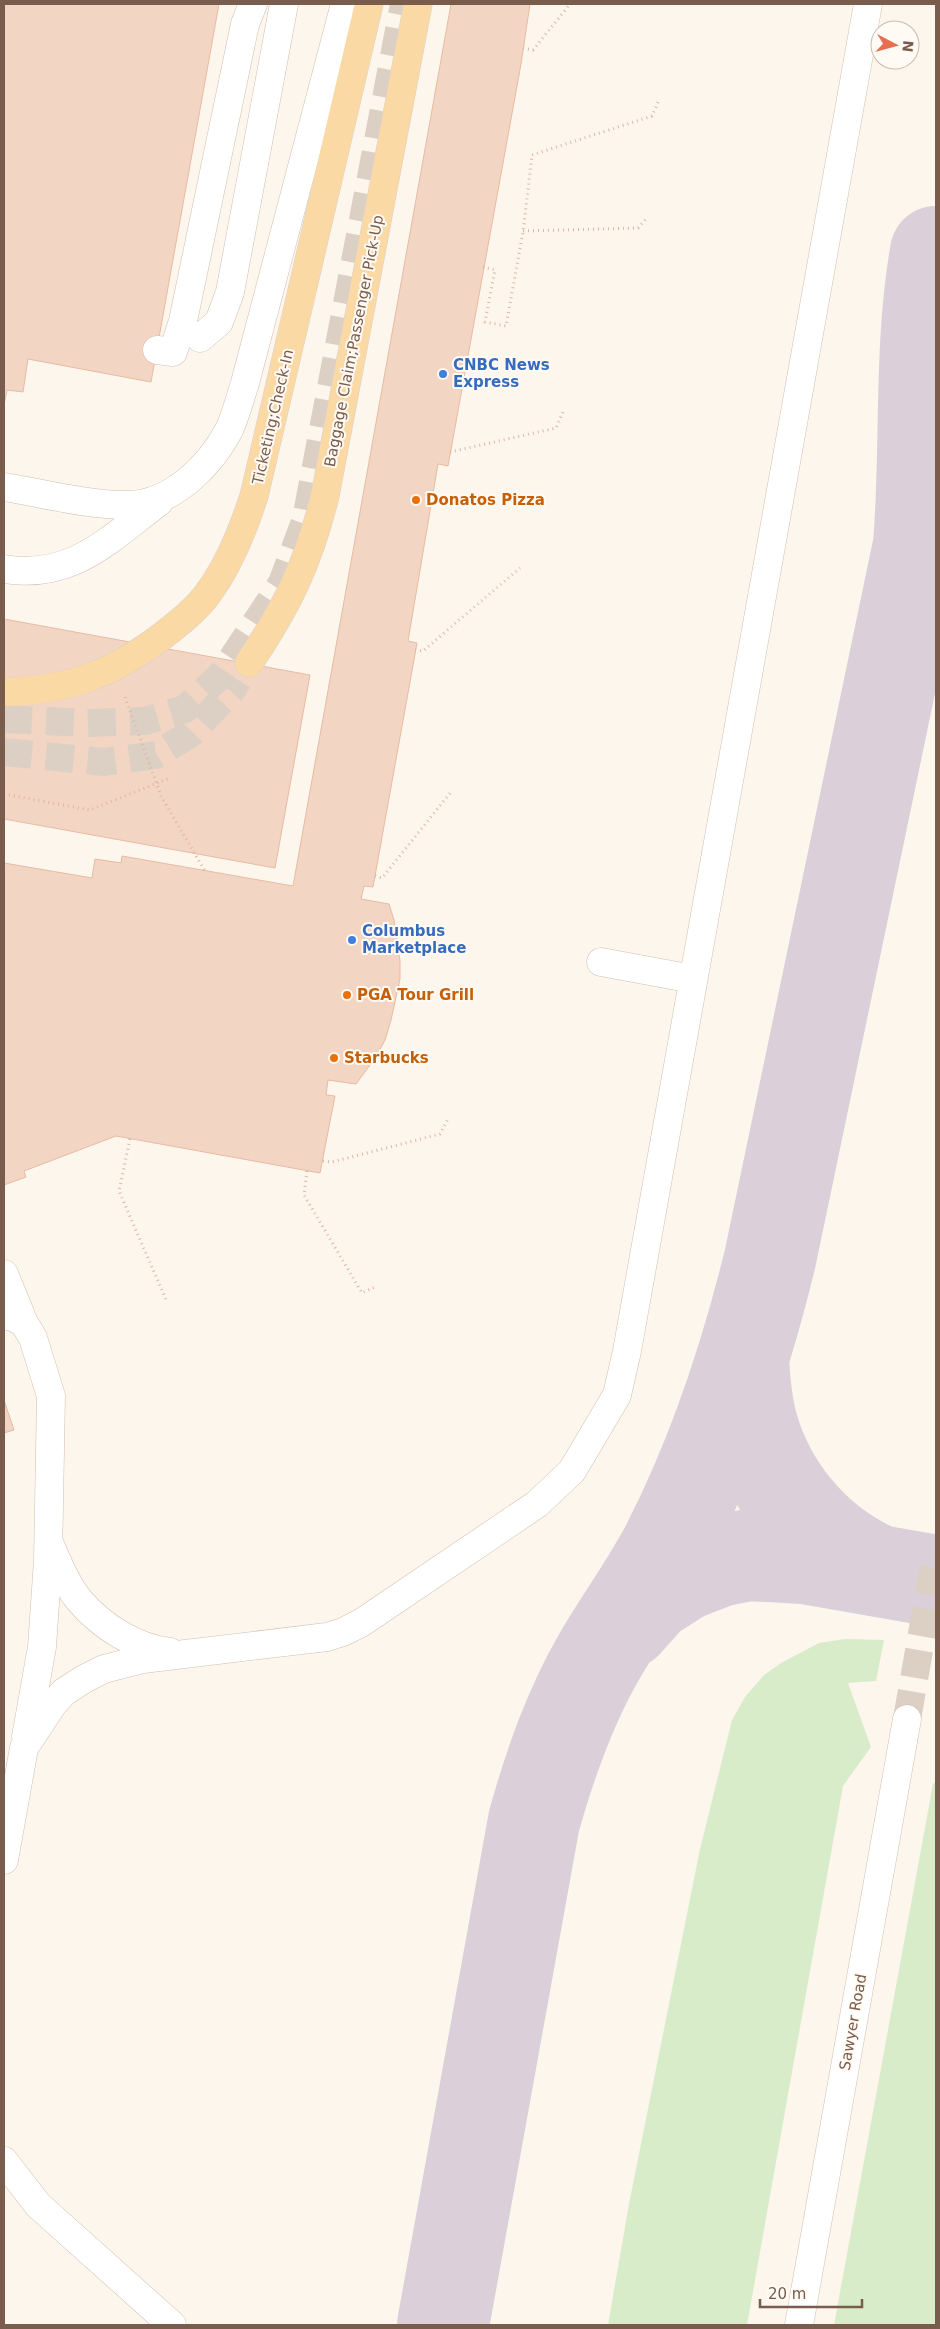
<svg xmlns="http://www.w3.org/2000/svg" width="940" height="2329" font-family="'DejaVu Sans',sans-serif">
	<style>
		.green { fill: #d8ecc9 }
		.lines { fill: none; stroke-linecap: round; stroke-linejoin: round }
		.taxiway { stroke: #dbcfda; stroke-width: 92 }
		.building { fill: #f3d5c3; stroke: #e6bba3 }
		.minor-tunnel { stroke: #dcd0c4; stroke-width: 28; stroke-dasharray: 28 14; stroke-linecap: butt }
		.major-tunnel { stroke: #dcd0c4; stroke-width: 28; stroke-dasharray: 28 14; stroke-linecap: butt }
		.minor-casing { stroke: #d1beb0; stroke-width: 29 }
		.major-casing { stroke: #dad1cd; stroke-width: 29 }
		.path { stroke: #d9b8a5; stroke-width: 3; stroke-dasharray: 1 4; stroke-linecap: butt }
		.minor { stroke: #fff; stroke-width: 28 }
		.major { stroke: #fbd9a5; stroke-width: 28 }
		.shop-dot { fill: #3f7fe0; stroke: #fffaf3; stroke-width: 2 }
		.food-dot { fill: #e8710a; stroke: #fffaf3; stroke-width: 2 }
		.labels { text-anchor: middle; stroke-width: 4; stroke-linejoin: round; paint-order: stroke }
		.street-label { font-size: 15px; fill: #7a5c4d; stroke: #fffaf3 }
		.shop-label { font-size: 15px; font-weight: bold; fill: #366cbe; stroke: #fffaf3; text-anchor: start }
		.food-label { font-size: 15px; font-weight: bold; fill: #c56008; stroke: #fffaf3; text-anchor: start }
	</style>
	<rect width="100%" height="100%" fill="#fdf6ec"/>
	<path class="green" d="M 845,1639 L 884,1640 L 876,1681 L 848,1683 L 871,1747 L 843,1786 L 747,2325 L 608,2325 L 629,2204 L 700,1849 L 732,1720 L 745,1697 L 764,1675 L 781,1663 L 819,1643 Z
		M 936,1782 L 936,2325 L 834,2325 L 933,1784 Z"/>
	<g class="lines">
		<path class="taxiway" d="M 743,1357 C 744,1380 746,1403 752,1425 C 770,1488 815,1542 874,1569
			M 626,1623 L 650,1596 L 683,1575 L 719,1561 L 749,1555 L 804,1558 L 936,1581
			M 443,2325 L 534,1821 C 550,1764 569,1709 599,1657 C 621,1619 648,1583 668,1544 C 714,1454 746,1357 770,1259 L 919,545 C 927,448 919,348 936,252"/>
	</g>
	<path class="building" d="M 4,4 L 219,4 L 151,382 L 28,359 L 23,392 L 7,390 L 4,405 Z
		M 451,4 L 530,4 L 521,64 L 448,466 L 438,464 L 408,641 L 417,643 L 373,887 L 364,886 L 361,899 L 389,904 L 394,920 L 400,961 L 400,979 L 391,1020 L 385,1040 L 376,1057 L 356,1084 L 328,1080 L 326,1095 L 335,1096 L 320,1173 L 116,1136 L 24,1171 L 26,1177 L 4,1185 L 4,863 L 92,878 L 95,859 L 121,863 L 122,856 L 293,886 Z
		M 4,619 L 310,675 L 275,868 L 4,819 Z
		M 4,1400 L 14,1430 L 4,1433 Z"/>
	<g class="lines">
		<path class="minor-tunnel" d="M 907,1719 L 936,1554"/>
		<path class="major-tunnel" d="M 4,719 L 86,723 L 145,721 L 185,709 L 222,674 L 282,583 L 306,519 L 404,4
			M 4,752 L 104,762 L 156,755 L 190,734 L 232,690 L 238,680"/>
		<g class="minor-casing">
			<path id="minor" d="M 200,338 L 219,322 L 230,292 L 284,4
				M 157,350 L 173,352 L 183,321 L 245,24 L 253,4
				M 4,487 C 42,493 91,506 129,505 C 172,504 210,466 229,430 C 236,415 240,398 245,383 L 345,4
				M 4,569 C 72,580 108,540 159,502
				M 601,962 L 693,979
				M 4,1274 L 24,1323
				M 4,1316 L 11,1316 L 24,1323 L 33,1338 L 51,1396 L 48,1560 L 42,1647 L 26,1737
				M 50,1545 C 58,1563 66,1584 79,1600 C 101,1626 135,1648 170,1652
				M 4,1860 L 24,1748 L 53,1704 L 64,1692 L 84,1679 L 104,1669 L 143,1659 L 327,1637 L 343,1632 L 361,1623 L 537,1504 L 572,1471 L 617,1395 L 627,1351 L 868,4
				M 4,2161 L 38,2205 L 172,2325
				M 799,2325 L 907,1719"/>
		</g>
		<g class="major-casing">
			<path id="major" d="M 249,663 C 288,605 308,564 325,496 L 418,4
				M 4,692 C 68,691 114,673 165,634 C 180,622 198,608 209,592 C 230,563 243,530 254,496 L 369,4"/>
		</g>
		<path class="path" d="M 523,48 L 533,50 L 570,4
			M 523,231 L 638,228 L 647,218
			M 483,267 L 495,270 L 485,322 L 506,326 L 523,232 L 532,155 L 652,116 L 659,100
			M 450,452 L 556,428 L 563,412
			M 415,650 L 423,651 L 520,568
			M 125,697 L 161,796 L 205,871
			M 4,794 L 90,810 L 170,778
			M 375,876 L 382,878 L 451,792
			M 130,1139 L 119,1191 L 167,1302
			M 323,1161 L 332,1162 L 440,1134 L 448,1119
			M 307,1171 L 304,1195 L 362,1293 L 377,1286"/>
		<use href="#minor" class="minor"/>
		<use href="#major" class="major"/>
	</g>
	<g class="shop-dot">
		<circle cx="443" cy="374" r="5"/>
		<circle cx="352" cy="940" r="5"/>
	</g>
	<g class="food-dot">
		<circle cx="416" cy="500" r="5"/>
		<circle cx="347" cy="995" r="5"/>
		<circle cx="334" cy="1058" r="5"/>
	</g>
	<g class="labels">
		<g class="street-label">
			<text transform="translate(354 341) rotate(-79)" y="5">Baggage Claim;Passenger Pick-Up</text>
			<text transform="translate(273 417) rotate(-77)" y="5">Ticketing;Check-In</text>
			<text transform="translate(853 2022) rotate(-80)" y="5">Sawyer Road</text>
		</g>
		<g class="shop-label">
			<text x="453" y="370">CNBC News<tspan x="453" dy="17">Express</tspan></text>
			<text x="362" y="936">Columbus<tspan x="362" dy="17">Marketplace</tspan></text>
		</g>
		<g class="food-label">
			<text x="426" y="505">Donatos Pizza</text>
			<text x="357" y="1000">PGA Tour Grill</text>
			<text x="344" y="1063">Starbucks</text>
		</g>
	</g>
	<rect width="940" height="2329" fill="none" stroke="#7a5c4d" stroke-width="10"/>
	<g transform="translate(895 45) rotate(96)"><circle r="24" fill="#fffaf3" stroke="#cabbb1"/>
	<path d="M0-4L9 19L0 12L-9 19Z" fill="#e76f51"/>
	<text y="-8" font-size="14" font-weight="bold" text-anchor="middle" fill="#7a5c4d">N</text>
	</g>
	<path d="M760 2299v8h102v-8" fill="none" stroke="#7a5c4d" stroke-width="2.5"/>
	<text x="768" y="2299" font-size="15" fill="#7a5c4d" stroke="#fffaf3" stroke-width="4" paint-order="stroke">20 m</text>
</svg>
